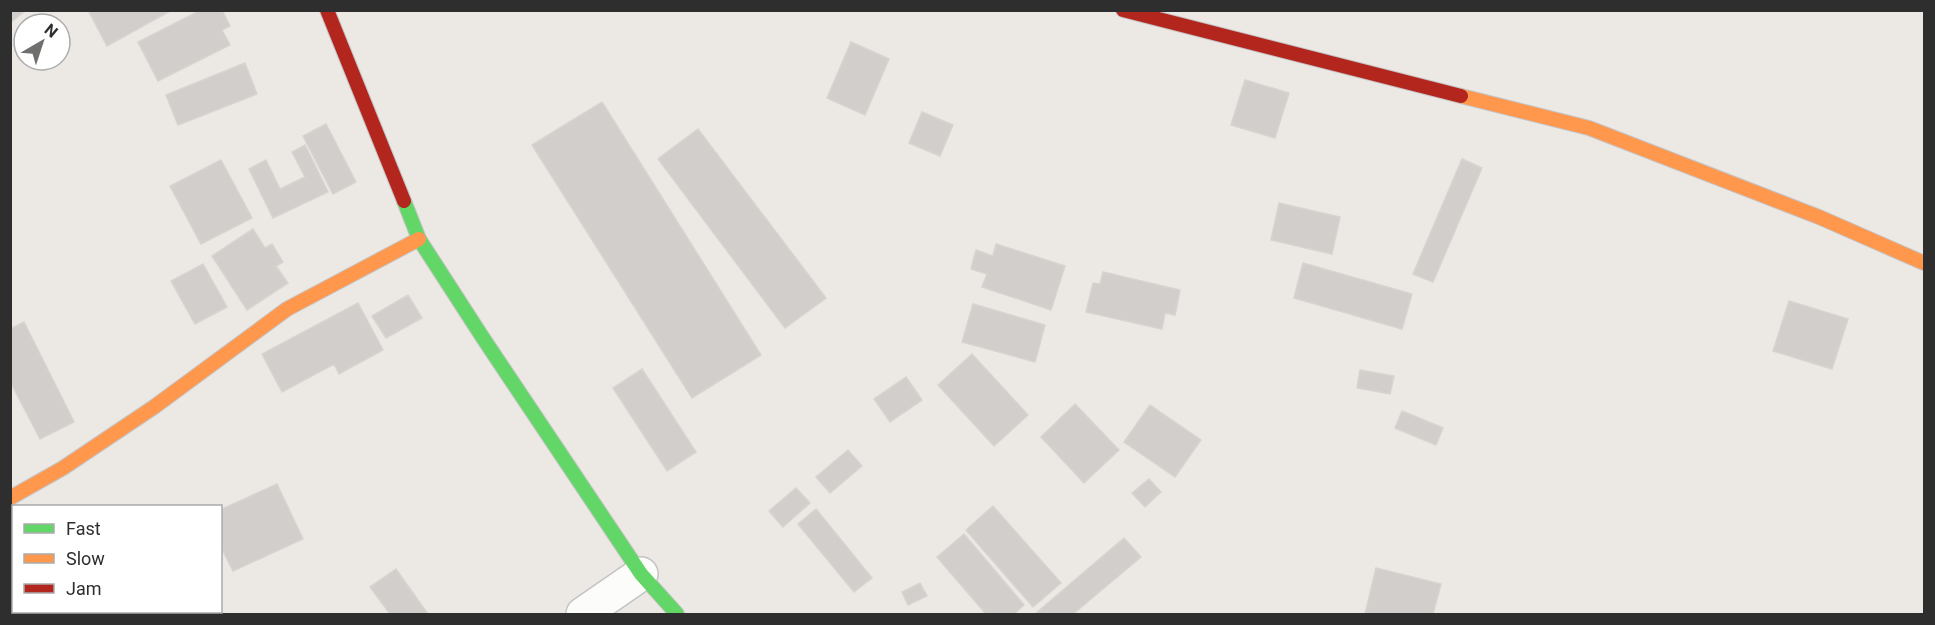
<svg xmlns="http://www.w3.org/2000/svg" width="1935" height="625" font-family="Roboto,sans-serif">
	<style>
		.building { fill: #d1cecb; stroke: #d7d4d0; stroke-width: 1.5 }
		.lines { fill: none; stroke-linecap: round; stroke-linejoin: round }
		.street-casing { stroke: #c5c4c5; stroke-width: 36 }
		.fast-casing { stroke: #c5c4c5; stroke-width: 16 }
		.slow-casing { stroke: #c5c4c5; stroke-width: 16 }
		.jam-casing { stroke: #c5c4c5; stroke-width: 16 }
		.street { stroke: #fcfcfb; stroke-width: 33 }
		.fast { stroke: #63d668; stroke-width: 14 }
		.slow { stroke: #ff974d; stroke-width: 14 }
		.jam { stroke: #b3261e; stroke-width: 14 }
	</style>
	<rect width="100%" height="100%" fill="#ece8e4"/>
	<path class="building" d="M 10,10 L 26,10 L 10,23 Z
		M 88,10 L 172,10 L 107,46 Z
		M 201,10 L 222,10 L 230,26 L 222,30 L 230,45 L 158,81 L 138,42 Z
		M 851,42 L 889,59 L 865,115 L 827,98 Z
		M 245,63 L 257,94 L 178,125 L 166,95 Z
		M 1245,80 L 1289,93 L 1275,138 L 1231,125 Z
		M 602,102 L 761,355 L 692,398 L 532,145 Z
		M 922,112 L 953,125 L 940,156 L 909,143 Z
		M 326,124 L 356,182 L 333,194 L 303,136 Z
		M 698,129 L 826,298 L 785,328 L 658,159 Z
		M 305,145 L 328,192 L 273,218 L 249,169 L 266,160 L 280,189 L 305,177 L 292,152 Z
		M 1462,159 L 1482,168 L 1433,282 L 1413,274 Z
		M 221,160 L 252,218 L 201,244 L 170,186 Z
		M 1279,203 L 1340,217 L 1332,254 L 1271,240 Z
		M 253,229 L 265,248 L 272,244 L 283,262 L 276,266 L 288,283 L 247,310 L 212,256 Z
		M 996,244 L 1065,266 L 1051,310 L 982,287 L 987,274 L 971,269 L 976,250 L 993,256 Z
		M 1303,263 L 1412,294 L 1402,329 L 1294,298 Z
		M 203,264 L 227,307 L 195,324 L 171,281 Z
		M 1103,272 L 1180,290 L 1175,315 L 1165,313 L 1162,329 L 1086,312 L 1093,283 L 1100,284 Z
		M 408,295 L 422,318 L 386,338 L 372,316 Z
		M 1789,301 L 1848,319 L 1832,369 L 1773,351 Z
		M 358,303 L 383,350 L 339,374 L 334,364 L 282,392 L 262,354 Z
		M 973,304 L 1045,325 L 1035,362 L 962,342 Z
		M 24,322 L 74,422 L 40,439 L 10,381 L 10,329 Z
		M 972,354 L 1028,415 L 994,446 L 938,385 Z
		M 642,369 L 696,452 L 667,471 L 613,388 Z
		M 1360,370 L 1394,376 L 1390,394 L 1357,388 Z
		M 906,377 L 922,400 L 890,422 L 874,399 Z
		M 1075,404 L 1119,450 L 1084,483 L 1041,437 Z
		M 1150,405 L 1201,440 L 1175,477 L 1124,442 Z
		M 1402,411 L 1443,428 L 1436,445 L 1395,428 Z
		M 848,450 L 862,466 L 830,493 L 816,477 Z
		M 1149,479 L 1161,492 L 1145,507 L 1132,493 Z
		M 277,484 L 303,539 L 233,571 L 220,545 L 220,510 Z
		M 796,488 L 810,503 L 783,527 L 769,511 Z
		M 993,506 L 1061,583 L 1033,607 L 966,530 Z
		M 816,509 L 872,578 L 854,592 L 798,524 Z
		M 964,534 L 1024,605 L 1014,614 L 986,614 L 937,557 Z
		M 1124,538 L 1141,557 L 1073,614 L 1035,614 Z
		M 1376,568 L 1441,584 L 1433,614 L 1365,614 Z
		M 396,569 L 428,614 L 390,614 L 370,587 Z
		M 920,583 L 927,596 L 908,605 L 902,592 Z
		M 20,612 L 55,612 L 58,614 L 22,614 Z
		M 127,612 L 196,612 L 198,614 L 129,614 Z"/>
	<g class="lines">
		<g class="street-casing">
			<path id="street" d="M 583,614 L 641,574"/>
		</g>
		<g class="fast-casing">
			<path id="fast" d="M 404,201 L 419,239 L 483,338 L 641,574 L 677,614"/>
		</g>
		<g class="slow-casing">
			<path id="slow" d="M 1461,96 L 1589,128 L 1819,217 L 1924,263
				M 10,498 L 63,468 L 154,407 L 287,309 L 419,239"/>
		</g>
		<g class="jam-casing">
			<path id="jam" d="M 327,10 L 404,201
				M 1123,10 L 1461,96"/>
		</g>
		<use href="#street" class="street"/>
		<use href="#fast" class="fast"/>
		<use href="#slow" class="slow"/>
		<use href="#jam" class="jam"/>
	</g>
	<rect width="1935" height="625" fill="none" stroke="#2e2e2e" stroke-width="24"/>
	<rect x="12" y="505" width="210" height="108" fill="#ffffff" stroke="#ababab" stroke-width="1.5"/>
	<rect x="24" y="524" width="30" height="9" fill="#63d668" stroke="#ababab" stroke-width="1.5"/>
	<text x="66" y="535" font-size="18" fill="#2e2e2e">Fast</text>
	<rect x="24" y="554" width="30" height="9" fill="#ff974d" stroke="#ababab" stroke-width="1.5"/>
	<text x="66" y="565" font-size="18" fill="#2e2e2e">Slow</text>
	<rect x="24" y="584" width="30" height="9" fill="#b3261e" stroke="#ababab" stroke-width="1.5"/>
	<text x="66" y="595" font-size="18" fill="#2e2e2e">Jam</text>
	<g transform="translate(42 42) rotate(39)"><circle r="28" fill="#ffffff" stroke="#ababab" stroke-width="1.5"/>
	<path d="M0-4.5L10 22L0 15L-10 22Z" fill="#706f6e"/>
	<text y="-9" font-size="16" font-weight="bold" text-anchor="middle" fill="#2e2e2e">N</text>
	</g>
</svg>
